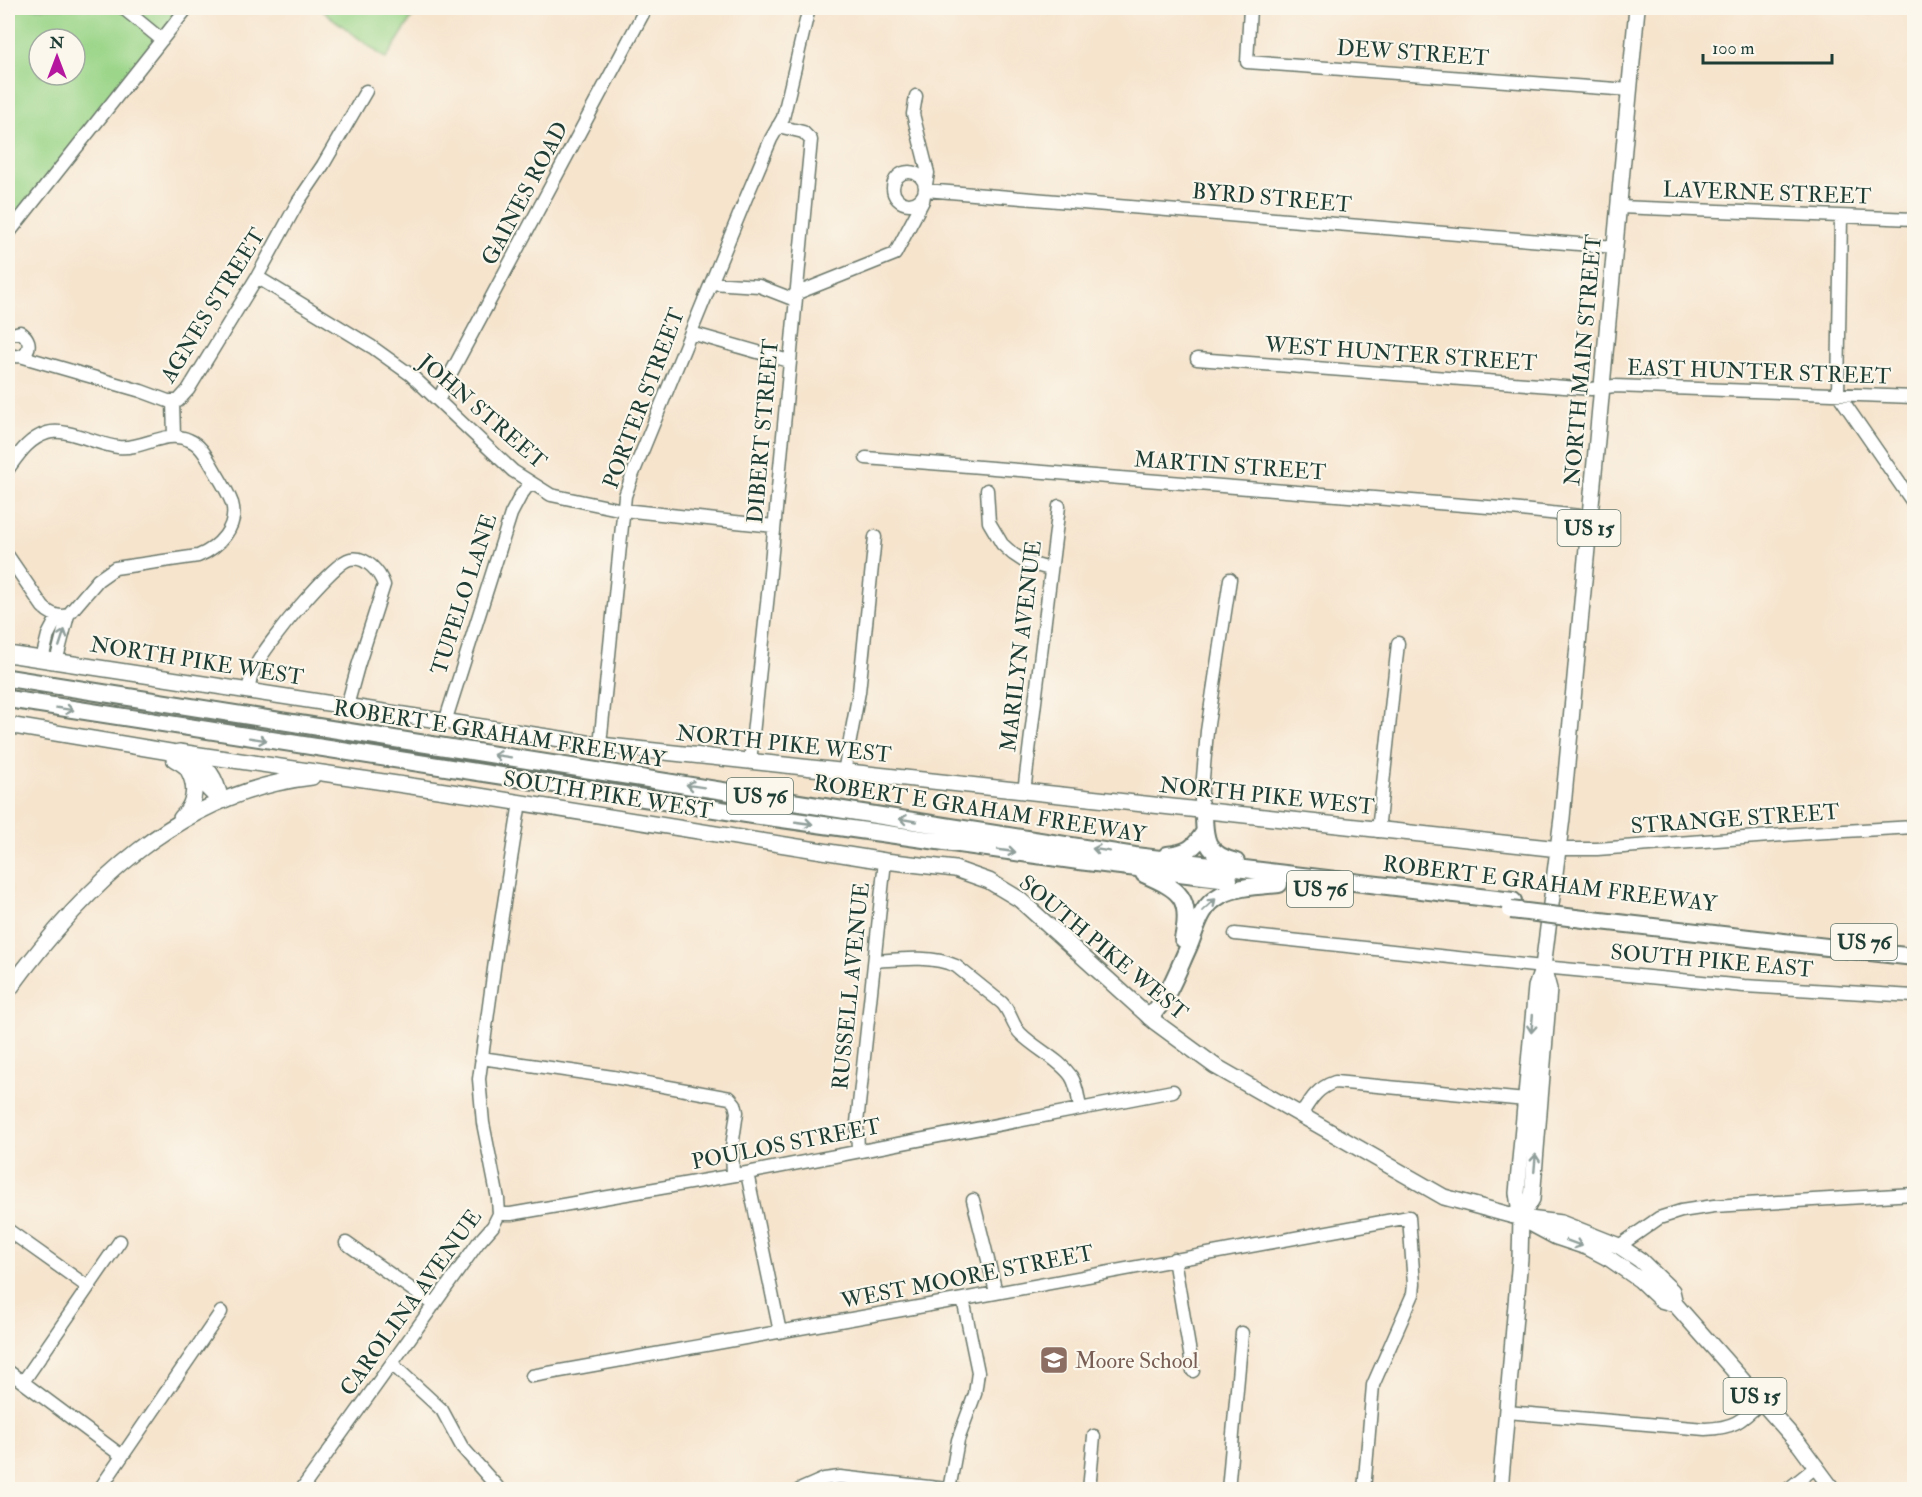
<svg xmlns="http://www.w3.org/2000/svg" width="1922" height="1497" font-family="'IM FELL Double Pica',serif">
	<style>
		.green { fill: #9cd68a; stroke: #5e8a5f; stroke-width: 1.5; fill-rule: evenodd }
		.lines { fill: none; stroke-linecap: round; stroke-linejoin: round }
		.minor-casing { stroke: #6a776a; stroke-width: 15 }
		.major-casing { stroke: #6a776a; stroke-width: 18 }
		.highway-casing { stroke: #6a776a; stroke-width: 20 }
		.minor { stroke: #fff; stroke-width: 12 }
		.major { stroke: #fff; stroke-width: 15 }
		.highway { stroke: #fff; stroke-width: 16 }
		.highway-bridge-casing { stroke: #6a776a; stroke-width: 20; stroke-linecap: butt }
		.highway-bridge { stroke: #fff; stroke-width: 16 }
		.oneway { stroke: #8f9e9a }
		.labels { text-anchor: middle; stroke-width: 4.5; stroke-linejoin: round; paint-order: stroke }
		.shield { fill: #fbf7ec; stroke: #61756b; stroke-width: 1.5 }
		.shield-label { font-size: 21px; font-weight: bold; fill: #1f3d34 }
		.street-label { font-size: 22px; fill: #1f3d34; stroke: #fbf7ec }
		.education-label { font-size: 22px; fill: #785e54; stroke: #fbf7ec; text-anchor: start }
	</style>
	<rect width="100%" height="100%" fill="#fbf7ec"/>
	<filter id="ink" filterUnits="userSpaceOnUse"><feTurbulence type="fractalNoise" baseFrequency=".0167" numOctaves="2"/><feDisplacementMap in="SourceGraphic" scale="12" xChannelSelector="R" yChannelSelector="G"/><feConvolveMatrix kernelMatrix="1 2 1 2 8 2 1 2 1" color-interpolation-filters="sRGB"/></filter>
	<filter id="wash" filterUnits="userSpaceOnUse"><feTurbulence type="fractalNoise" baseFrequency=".008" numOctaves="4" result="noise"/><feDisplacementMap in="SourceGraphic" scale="24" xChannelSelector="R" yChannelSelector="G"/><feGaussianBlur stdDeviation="1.35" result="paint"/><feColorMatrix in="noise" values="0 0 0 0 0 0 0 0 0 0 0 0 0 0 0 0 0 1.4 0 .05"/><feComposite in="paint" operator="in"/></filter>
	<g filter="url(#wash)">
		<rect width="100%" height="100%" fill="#f6e4cd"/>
		<path class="green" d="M 8,8 L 183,8 L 8,227 ZM 39,39 L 75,39 L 75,75 L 39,75 Z
			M 319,8 L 418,8 L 386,59 Z"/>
	</g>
	<g filter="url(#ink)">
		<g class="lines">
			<g class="minor-casing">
				<path id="minor" d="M 123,8 L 162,40
					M 1250,8 L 1247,62 L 1630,90
					M893 188a16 16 0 1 1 32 0a16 16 0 1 1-32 0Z
					M 925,190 L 1615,247
					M 1619,207 L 1914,219
					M 1841,217 L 1838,394 L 1914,504
					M 8,234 L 187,8
					M 257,277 L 372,347 L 411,375 L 513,471 L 551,495 L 623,510 L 774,526
					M 711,283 L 759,286 L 795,300
					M 795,294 L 895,254 L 923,201 L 928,173 L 913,114 L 916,96
					M 691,333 L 789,361
					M 8,335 L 20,332 C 38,343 25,363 8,354
					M 20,356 L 141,391 L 168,401 L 178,401 L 188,390 L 257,277 L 298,202 L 323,165 L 366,91
					M 1197,359 L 1591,389 L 1614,386 L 1671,388 L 1914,397
					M 439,399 L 451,373 L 646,8
					M 173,402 L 174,436
					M 866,458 L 1501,508 L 1590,517
					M 8,469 C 19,454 28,439 47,433 C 66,427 98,445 118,447 C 143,450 165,429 189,440 C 202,445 208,460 215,471 C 221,481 228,492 232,503 C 239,527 218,548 198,556 L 115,568 L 98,580 L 68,615 C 58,618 50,614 43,607 L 8,556
					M 987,490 L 989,522 L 1002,544 L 1013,554 L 1025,562 L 1050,569
					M 42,659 L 48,635 L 58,616
					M 56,662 L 68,615
					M 248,691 C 250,682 251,673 256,665 C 266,645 332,563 350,559 C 366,555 380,573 384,585 L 358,666 L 347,706
					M 445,722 L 511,514 L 521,495 L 530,483
					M 600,745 L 625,496 L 632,476 L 746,198 L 771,139 L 783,118 L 809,8
					M 750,762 L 768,594 L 811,140 L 803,132 L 778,126
					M 844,772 L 859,692 L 875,537
					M 1024,792 L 1059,506
					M 1204,811 L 1201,801 L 1207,731 L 1230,579
					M 1378,831 L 1398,643
					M 1559,849 L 1597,849 L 1810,833 L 1914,827
					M 1235,934 L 1543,967 L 1744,986 L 1914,996
					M 875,961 C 901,959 932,955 956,966 L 1002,1003 C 1011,1012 1012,1026 1021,1034 C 1036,1049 1059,1059 1071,1076 C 1077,1085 1078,1097 1080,1108
					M 481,1058 L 613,1077 L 730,1098 L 735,1104 L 737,1112 L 732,1147 L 733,1175
					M 1301,1115 C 1311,1099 1317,1088 1335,1082 L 1526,1100
					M 858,1151 L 857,1123 L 885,861
					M 747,1173 L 780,1332
					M 973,1200 L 996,1292
					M 499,1214 L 511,1214 L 747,1173 L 1173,1091
					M 8,1230 L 88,1287
					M 346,1243 L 434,1305
					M 1619,1246 L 1659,1218 L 1681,1211 L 1714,1206 L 1914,1194
					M 1174,1259 L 1193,1371
					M 392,1364 L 442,1410 L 462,1447 L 500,1490
					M 8,1371 L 122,1456
					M 532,1376 L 963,1299 L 1409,1217 L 1414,1284 L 1413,1294 L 1373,1385 L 1364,1490
					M 23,1382 L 120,1241
					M 1507,1412 L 1705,1429 C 1733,1428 1741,1422 1761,1402
					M 99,1490 L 221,1312
					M 301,1490 L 478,1243 L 493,1226 L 499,1214 L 498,1199 L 483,1123 L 479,1079 L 496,954 L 520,802
					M 799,1490 L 824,1479 L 840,1477 L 956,1490
					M 949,1490 L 958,1440 L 975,1394 L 978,1372 L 963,1299
					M 1089,1490 L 1094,1436
					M 1228,1490 L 1242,1333
					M 1787,1490 L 1817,1466"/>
			</g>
			<g class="major-casing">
				<path id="major" d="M 8,654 L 600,745 L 1559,849
					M 8,725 L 188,755 C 209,767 216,777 221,801
					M 179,752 L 479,796 L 885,861 L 955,869 L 989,881 L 1019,899 L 1155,1022 L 1215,1066 L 1444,1197 L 1521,1218 L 1561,1223 L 1619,1246 L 1640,1260 L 1672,1291 L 1675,1304 L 1799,1444 L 1833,1490
					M 174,759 C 194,769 204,787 221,801
					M 181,818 C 195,804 198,788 188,770
					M 8,991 C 83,888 178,792 312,777
					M 1521,1218 L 1532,1199 L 1549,989 L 1543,967
					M 1530,1223 L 1556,1237 L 1589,1248 L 1610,1259 L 1640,1280 L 1661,1300 L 1675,1304
					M 1500,1490 L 1520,1258 L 1521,1218 L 1517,1193 L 1536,987 L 1543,967 L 1562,818 L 1637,8"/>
			</g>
			<g class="highway-casing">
				<path id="highway" d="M 8,678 L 1135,856 L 1513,901
					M 8,699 L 753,815 L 1079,861 L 1229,879
					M 1204,811 C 1204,840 1206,854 1236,862
					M 1167,855 C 1187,853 1194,849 1205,831
					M 1144,874 C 1180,890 1192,897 1183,939
					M 1592,920 L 1914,957
					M 1150,1017 C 1168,998 1177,972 1188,948 C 1197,928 1199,907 1221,895 C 1238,886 1260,886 1279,884"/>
			</g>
			<use href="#minor" class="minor"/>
			<use href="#major" class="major"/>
			<use href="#highway" class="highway"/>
			<g class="highway-bridge-casing">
				<path id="highway-bridge" d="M 1511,910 L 1592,920"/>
			</g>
			<use href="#highway-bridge" class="highway-bridge"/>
		</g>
		<defs><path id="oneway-shaft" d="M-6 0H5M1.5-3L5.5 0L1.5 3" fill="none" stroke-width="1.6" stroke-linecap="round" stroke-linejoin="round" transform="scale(1.5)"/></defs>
		<g class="oneway">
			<use href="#oneway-shaft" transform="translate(62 638) rotate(-72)"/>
			<use href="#oneway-shaft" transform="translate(65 709) rotate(9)"/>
			<use href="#oneway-shaft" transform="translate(258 739) rotate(9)"/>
			<use href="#oneway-shaft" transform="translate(502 756) rotate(-171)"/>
			<use href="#oneway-shaft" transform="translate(695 786) rotate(-171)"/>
			<use href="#oneway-shaft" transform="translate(908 820) rotate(-170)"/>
			<use href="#oneway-shaft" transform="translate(804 823) rotate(8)"/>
			<use href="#oneway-shaft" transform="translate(1101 850) rotate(-171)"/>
			<use href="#oneway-shaft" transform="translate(1007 851) rotate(8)"/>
			<use href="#oneway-shaft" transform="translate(1209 905) rotate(-42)"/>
			<use href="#oneway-shaft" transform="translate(1532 1024) rotate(95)"/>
			<use href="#oneway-shaft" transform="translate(1535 1163) rotate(-85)"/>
			<use href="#oneway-shaft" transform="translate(1574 1243) rotate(20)"/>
		</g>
	</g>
	<defs>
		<g id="school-square" transform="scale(1.5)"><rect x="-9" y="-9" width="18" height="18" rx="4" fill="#8d6e63" stroke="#fbf7ec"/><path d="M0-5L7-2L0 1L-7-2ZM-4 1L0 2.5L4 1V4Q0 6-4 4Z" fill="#fff"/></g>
	</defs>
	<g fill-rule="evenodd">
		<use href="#school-square" x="1054" y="1360"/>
	</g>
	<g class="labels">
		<g class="shield">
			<rect x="1557.5" y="510" width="63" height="36" rx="4.5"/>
			<rect x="727" y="778" width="66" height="36" rx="4.5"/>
			<rect x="1287" y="871" width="66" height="36" rx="4.5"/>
			<rect x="1831" y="924" width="66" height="36" rx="4.5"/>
			<rect x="1723.5" y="1378" width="63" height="36" rx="4.5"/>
		</g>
		<g class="shield-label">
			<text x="1589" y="535">US 15</text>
			<text x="760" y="803">US 76</text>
			<text x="1320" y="896">US 76</text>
			<text x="1864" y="949">US 76</text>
			<text x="1755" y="1403">US 15</text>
		</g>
		<g class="street-label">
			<text transform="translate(1413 52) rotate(4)" y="8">DEW STREET</text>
			<text transform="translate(1767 192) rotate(2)" y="8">LAVERNE STREET</text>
			<text transform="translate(524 193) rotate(-62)" y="8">GAINES ROAD</text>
			<text transform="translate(1272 197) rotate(5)" y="8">BYRD STREET</text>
			<text transform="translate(212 305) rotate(-58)" y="8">AGNES STREET</text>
			<text transform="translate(1401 353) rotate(4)" y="8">WEST HUNTER STREET</text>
			<text transform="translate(1582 360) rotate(-85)" y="8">NORTH MAIN STREET</text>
			<text transform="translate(1759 371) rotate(2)" y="8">EAST HUNTER STREET</text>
			<text transform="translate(643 398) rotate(-69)" y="8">PORTER STREET</text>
			<text transform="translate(483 411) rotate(41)" y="8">JOHN STREET</text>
			<text transform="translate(762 431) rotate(-85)" y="8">DIBERT STREET</text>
			<text transform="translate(1230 465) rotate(4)" y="8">MARTIN STREET</text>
			<text transform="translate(463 594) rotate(-72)" y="8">TUPELO LANE</text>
			<text transform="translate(1020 646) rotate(-83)" y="8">MARILYN AVENUE</text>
			<text transform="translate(197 660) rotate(9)" y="8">NORTH PIKE WEST</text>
			<text transform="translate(500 733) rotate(9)" y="8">ROBERT E GRAHAM FREEWAY</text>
			<text transform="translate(784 743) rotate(6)" y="8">NORTH PIKE WEST</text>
			<text transform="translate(608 794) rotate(9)" y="8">SOUTH PIKE WEST</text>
			<text transform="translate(1267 795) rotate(6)" y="8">NORTH PIKE WEST</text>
			<text transform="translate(980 808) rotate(9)" y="8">ROBERT E GRAHAM FREEWAY</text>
			<text transform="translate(1735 818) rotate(-4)" y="8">STRANGE STREET</text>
			<text transform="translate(1550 883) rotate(7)" y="8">ROBERT E GRAHAM FREEWAY</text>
			<text transform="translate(1104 947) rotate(40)" y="8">SOUTH PIKE WEST</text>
			<text transform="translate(1712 960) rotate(5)" y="8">SOUTH PIKE EAST</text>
			<text transform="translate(850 986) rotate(-84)" y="8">RUSSELL AVENUE</text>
			<text transform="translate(786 1143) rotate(-11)" y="8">POULOS STREET</text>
			<text transform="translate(967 1276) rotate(-11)" y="8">WEST MOORE STREET</text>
			<text transform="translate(410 1302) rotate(-54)" y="8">CAROLINA AVENUE</text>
		</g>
		<g class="education-label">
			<text x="1075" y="1368">Moore School</text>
		</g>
	</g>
	<rect width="1922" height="1497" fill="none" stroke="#fbf7ec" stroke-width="30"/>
	<g transform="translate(57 57)"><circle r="28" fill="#fbf7ec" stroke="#a3ada2" stroke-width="1.5"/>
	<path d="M0-4.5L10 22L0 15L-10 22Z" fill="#b5179e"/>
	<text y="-9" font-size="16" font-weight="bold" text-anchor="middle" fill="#1f3d34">N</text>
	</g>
	<path d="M1703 54v9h129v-9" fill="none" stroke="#1f3d34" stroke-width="3"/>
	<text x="1712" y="54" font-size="18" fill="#1f3d34" stroke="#fbf7ec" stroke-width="4.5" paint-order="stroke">100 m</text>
</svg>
